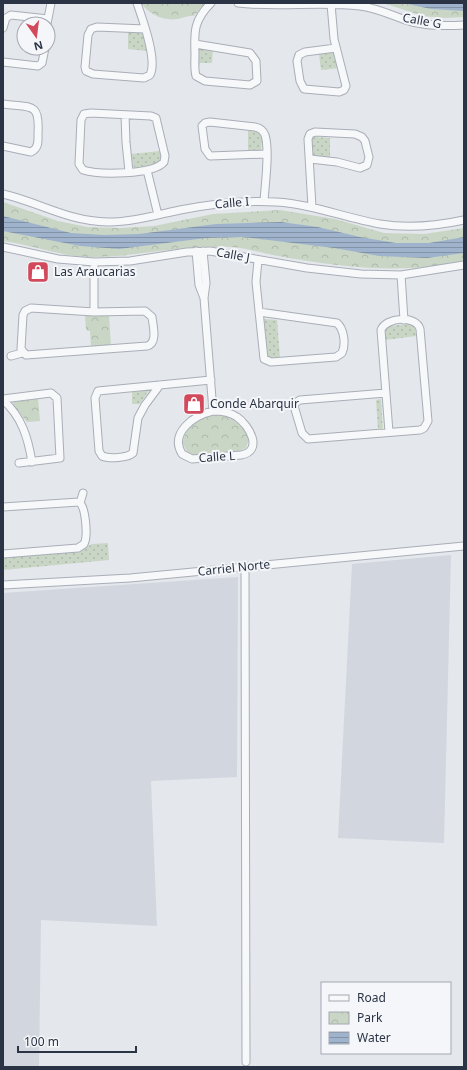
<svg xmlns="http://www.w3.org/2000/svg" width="467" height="1070" font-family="'Noto Sans',sans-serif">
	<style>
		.built { fill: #d2d6de }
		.grass { fill: url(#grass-dots) }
		.park { fill: url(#park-crowns) }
		.water { fill: url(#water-rules) }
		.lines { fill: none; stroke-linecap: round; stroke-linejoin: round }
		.street-casing { stroke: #a9aeb7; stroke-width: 9 }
		.street { stroke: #f7f8fa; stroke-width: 7 }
		.labels { text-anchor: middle; stroke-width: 4; stroke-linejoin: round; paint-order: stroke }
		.street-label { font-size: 12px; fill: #2b3445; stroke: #f4f6f9 }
		.poi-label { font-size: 12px; fill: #2b3445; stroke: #f4f6f9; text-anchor: start }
	</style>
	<defs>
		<pattern id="grass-dots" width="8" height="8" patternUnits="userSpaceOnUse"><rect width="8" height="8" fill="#c9d6c5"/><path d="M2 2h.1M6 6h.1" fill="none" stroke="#adb8ab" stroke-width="1.8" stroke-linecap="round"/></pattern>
		<pattern id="park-crowns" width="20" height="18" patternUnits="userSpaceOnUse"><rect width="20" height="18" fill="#c9d6c5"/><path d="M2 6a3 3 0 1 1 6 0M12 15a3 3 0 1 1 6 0" fill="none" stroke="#adb8ab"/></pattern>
		<pattern id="water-rules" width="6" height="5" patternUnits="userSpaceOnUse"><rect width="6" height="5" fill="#9fb4cc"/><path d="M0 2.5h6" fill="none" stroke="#8293a7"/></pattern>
	</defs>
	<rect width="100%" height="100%" fill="#e4e7ec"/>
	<path class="built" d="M 451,555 L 444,843 L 338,838 L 352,564 Z
		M 238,577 L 237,777 L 151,781 L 157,926 L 41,920 L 39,1067 L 3,1067 L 3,593 Z"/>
	<path class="grass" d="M 128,32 L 142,33 L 147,51 L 128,49 Z
		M 200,47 L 213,49 L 212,63 L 200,63 L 198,71 L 198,49 Z
		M 332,52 L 335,53 L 340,68 L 321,70 L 319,54 Z
		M 248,130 L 259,132 L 262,139 L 261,151 L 248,152 Z
		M 314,137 L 330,138 L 330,158 L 312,156 L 311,141 Z
		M 160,151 L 161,160 L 157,163 L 134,168 L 131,154 Z
		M 264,319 L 277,320 L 280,358 L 268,357 Z
		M 409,324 L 415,327 L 416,336 L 385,340 L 385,331 L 389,326 Z
		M 149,390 L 140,404 L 132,404 L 132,392 Z
		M 381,399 L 383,430 L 378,430 L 376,400 Z
		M 108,543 L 109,560 L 3,570 L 3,556 L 77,552 L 92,544 Z"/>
	<path class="park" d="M 141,3 L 205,3 L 194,16 C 189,15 184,18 178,19 C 163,21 150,15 141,3 Z
		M 383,3 L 464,3 L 464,17 L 444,18 L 423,16 Z
		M 3,202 L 58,221 L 87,227 L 120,228 L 154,226 L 213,214 L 280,210 L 335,219 L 384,233 L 424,234 L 464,228 L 464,261 C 402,275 339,267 278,256 C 262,253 246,248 231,247 C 184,244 139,257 92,257 C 61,257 33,245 3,241 Z
		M 85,315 L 109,315 L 111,346 L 91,347 L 90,331 L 86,330 Z
		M 38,398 L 40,421 L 27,422 L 13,405 L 14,401 Z
		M 213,415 C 228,414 244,424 249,439 L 246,448 L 239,451 L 193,455 L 187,452 L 183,444 C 184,427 198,418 213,415 Z"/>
	<path class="water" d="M 403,3 L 464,3 L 464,11 L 431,9 Z
		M 3,216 L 71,233 L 104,235 L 139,234 L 216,224 L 281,222 L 318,227 L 360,237 L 396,243 L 429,243 L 464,237 L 464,253 L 427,258 L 379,256 L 334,248 L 243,237 L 206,238 L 119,249 L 80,246 L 3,231 Z"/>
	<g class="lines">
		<g class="street-casing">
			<path id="street" d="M 137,3 C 142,18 158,60 150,75 L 144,78 L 93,74 L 86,71 L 85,67 L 88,35 L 91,29 L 97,27 L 145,29
				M 238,3 C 278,8 319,1 360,6 C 378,8 395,17 412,22 C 429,26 447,26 464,25
				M 331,4 L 334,39 L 346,86 L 344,90 L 339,92 L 304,89 L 300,81 L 297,61 L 299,55 L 305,52 L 336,48
				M 47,24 L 51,3
				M 3,28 L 6,18 L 11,15 L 48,19
				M 195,44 L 250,53 L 256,61 L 257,81 L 250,85 L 205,81 L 196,76 C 194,69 195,61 195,54 C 194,31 194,20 211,3
				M 3,62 L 38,66 L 42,63 L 45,48
				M 3,104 C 30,108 40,101 38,133 C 38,139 39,146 34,150 L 31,152 L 3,146
				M 91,113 L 151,116 L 156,118 L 165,156 L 164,162 C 153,175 99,175 83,170 L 79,164 L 81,120 L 84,114 Z
				M 125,115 L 126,142 L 129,172
				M 310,159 L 337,162 L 360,168 L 367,165 L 369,157 L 365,141 L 362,137 L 355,134 L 315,132 L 310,134 L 308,139 L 312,207
				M 147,170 L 158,215
				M 3,194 C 41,203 67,221 108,222 C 133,222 156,215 180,210 C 211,204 244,200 276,202 C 312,204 345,218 380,224 C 409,229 436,226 464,220
				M 264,201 C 265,185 270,150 265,135 C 263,130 260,128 255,127 L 210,122 L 205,123 L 202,126 L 205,149 L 210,156 L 266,154
				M 3,247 L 58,259 L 94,262 L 130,261 L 187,252 L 210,251 L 307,268 L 361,274 L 401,275 L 464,265
				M 196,251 L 199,285 L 204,298
				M 203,251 L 206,283 L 204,298 L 213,411
				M 258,260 L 256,282 L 264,359 L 271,362 L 336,357 L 342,353 C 346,344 344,329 337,323 L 259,312
				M 401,275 L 404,320
				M 31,308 L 94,312 L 145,311 L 152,317 C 153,326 158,343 147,346 L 26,355 L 21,349 L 23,315 L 25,311 Z
				M 94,312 L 94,262
				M 11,356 L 22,353
				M 160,385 L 145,405 L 138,418 L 133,453 C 127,458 109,459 102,456 L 99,451 L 95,398 L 98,391 L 211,380
				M 386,393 L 300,400 L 295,403 L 294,406 L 302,433 L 308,439 L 420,430 L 424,428 L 428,421 L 420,329 C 416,315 386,317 381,330 L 389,432
				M 3,399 L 51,393 L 57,398 L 60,458 L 19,463
				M 3,400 C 22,417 28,438 32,462
				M 213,411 C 222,411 230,412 237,417 C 249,425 264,451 241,455 L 192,459 L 182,454 C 169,432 195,415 213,411 Z
				M 80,503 L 83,493
				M 3,507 L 79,502 C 86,507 88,537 84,544 L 78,548 L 3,554
				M 245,567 L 246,1062
				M 3,585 L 130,578 L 464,546"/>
		</g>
		<use href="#street" class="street"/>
	</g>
	<defs>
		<g id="shop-square" transform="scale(1.15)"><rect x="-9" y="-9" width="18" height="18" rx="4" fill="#d1495b" stroke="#f4f6f9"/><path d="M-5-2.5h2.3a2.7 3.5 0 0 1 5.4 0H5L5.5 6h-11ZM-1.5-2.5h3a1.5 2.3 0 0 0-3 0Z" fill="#fff"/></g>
	</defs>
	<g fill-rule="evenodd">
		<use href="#shop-square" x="38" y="272"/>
		<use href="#shop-square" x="194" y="404"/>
	</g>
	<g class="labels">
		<g class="street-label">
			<text transform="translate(422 21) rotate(10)" y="4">Calle G</text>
			<text transform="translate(232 203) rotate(-5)" y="4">Calle I</text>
			<text transform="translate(233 255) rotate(10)" y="4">Calle J</text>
			<text transform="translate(217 457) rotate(-4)" y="4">Calle L</text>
			<text transform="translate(234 568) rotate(-6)" y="4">Carriel Norte</text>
		</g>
		<g class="poi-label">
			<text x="54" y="276">Las Araucarias</text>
			<text x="210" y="408">Conde Abarquir</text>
		</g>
	</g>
	<rect width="467" height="1070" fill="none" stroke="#2b3445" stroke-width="8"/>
	<rect x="321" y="982" width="130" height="72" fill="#f4f6f9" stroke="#a4a8b1"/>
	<rect x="329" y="995" width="20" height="6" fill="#f7f8fa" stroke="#a4a8b1"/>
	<text x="357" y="1002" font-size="12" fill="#2b3445">Road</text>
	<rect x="329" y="1012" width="20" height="12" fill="url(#park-crowns)" stroke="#a4a8b1"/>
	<text x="357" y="1022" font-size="12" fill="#2b3445">Park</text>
	<rect x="329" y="1032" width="20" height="12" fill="url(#water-rules)" stroke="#a4a8b1"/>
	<text x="357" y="1042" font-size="12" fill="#2b3445">Water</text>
	<g transform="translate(36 36) rotate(166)"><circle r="19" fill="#f4f6f9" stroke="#a4a8b1"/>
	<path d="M0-3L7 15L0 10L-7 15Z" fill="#d1495b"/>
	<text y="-6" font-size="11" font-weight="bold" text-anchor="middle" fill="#2b3445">N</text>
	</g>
	<path d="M18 1046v6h118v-6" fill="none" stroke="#2b3445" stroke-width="2"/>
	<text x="24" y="1046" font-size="12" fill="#2b3445" stroke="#f4f6f9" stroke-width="3" paint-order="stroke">100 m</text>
</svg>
